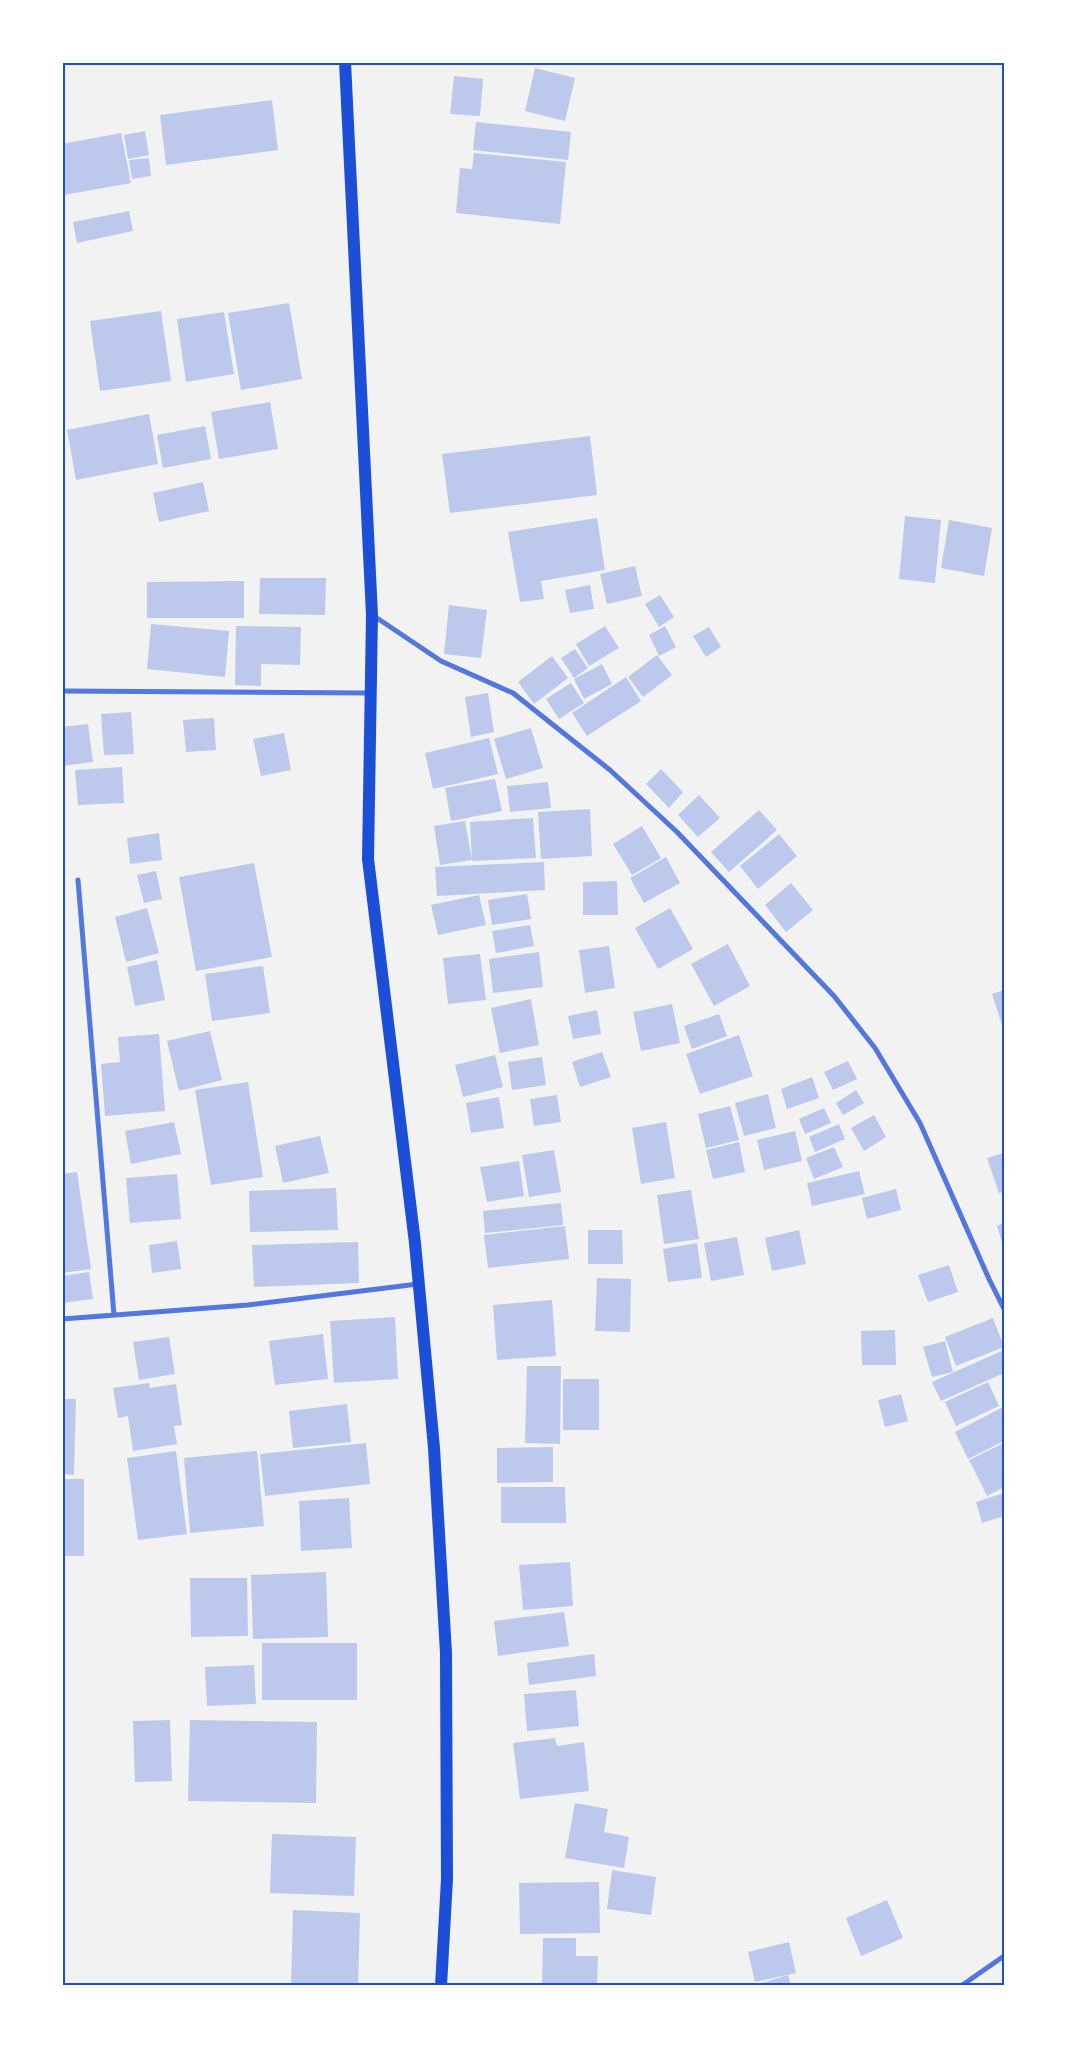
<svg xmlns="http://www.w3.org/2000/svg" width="1067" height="2048" font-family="'DM Sans',sans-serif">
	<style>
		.building { fill: #bdc9ec }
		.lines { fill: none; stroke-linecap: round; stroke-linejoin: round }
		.minor { stroke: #5277de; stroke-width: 5 }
		.primary { stroke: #1d4ed8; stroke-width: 12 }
		.neatline { fill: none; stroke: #1d4ed8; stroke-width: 2 }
	</style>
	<rect width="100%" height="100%" fill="#f2f2f2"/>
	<path class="building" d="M 535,68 L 575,78 L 565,121 L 525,111 Z
		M 454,76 L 483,79 L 480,116 L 450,114 Z
		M 272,100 L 278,150 L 166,165 L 160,115 Z
		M 476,122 L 571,132 L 568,160 L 473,150 Z
		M 145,131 L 149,155 L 128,159 L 124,135 Z
		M 121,133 L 131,183 L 64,195 L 62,144 Z
		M 474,153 L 566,162 L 560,224 L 456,213 L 460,168 L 472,169 Z
		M 149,158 L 151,176 L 132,179 L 129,160 Z
		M 129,211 L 133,231 L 77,243 L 73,222 Z
		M 289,303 L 302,379 L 241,390 L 228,313 Z
		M 161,311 L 171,381 L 100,391 L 90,321 Z
		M 224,312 L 234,374 L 186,382 L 177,319 Z
		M 270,402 L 278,449 L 219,459 L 211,412 Z
		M 149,414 L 158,464 L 76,480 L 67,430 Z
		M 205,426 L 211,459 L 163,468 L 157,435 Z
		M 590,436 L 597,495 L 450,513 L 442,454 Z
		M 203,482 L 209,511 L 159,522 L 153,493 Z
		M 905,516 L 941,520 L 935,583 L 899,579 Z
		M 597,518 L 605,570 L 541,581 L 544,599 L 520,602 L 508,532 Z
		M 949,520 L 992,528 L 984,576 L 941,568 Z
		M 635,566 L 642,596 L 607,604 L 600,574 Z
		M 260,578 L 326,578 L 325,615 L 259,614 Z
		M 244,581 L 244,618 L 147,618 L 147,582 Z
		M 590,585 L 594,609 L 570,613 L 565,590 Z
		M 660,595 L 674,617 L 659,627 L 645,604 Z
		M 449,605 L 487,610 L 481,658 L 444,654 Z
		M 151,624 L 229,631 L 225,677 L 147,669 Z
		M 236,626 L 301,627 L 300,665 L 261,664 L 261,686 L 235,685 Z
		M 605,626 L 619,648 L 589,666 L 576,644 Z
		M 665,626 L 676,647 L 659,656 L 649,635 Z
		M 709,627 L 721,647 L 706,657 L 693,636 Z
		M 575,649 L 588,668 L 574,678 L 561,658 Z
		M 657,655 L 672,675 L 643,697 L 628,677 Z
		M 552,656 L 568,678 L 534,704 L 518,682 Z
		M 602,664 L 612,684 L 584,699 L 574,679 Z
		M 626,677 L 641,701 L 587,736 L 572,713 Z
		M 571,683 L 584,703 L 559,719 L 546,699 Z
		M 488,693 L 494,732 L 471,737 L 465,697 Z
		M 131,712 L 134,754 L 104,755 L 101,714 Z
		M 214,718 L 216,750 L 186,752 L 183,720 Z
		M 88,724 L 93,762 L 62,766 L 62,727 Z
		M 531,728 L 543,768 L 506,779 L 494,739 Z
		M 284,733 L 291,770 L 261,776 L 253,739 Z
		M 489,738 L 498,774 L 433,789 L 425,753 Z
		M 122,767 L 124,803 L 78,805 L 75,770 Z
		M 661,769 L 683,792 L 669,808 L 646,784 Z
		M 495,779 L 502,811 L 451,821 L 445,788 Z
		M 548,782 L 551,808 L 510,812 L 507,786 Z
		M 699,795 L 720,818 L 698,837 L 678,815 Z
		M 590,809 L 592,856 L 541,859 L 538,812 Z
		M 759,810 L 777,830 L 729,872 L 711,852 Z
		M 533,818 L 536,858 L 472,861 L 470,822 Z
		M 465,821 L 472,860 L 440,865 L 434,826 Z
		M 642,826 L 661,858 L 632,875 L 613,844 Z
		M 159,833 L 162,860 L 130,864 L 127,838 Z
		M 779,834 L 797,856 L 758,889 L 740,866 Z
		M 666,857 L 680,883 L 644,903 L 630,878 Z
		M 544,862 L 545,890 L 437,896 L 435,867 Z
		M 254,863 L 272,957 L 196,971 L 179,877 Z
		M 156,871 L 162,899 L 144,903 L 137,875 Z
		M 617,881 L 618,915 L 583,915 L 583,882 Z
		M 791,883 L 813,910 L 786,932 L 765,905 Z
		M 527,894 L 531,919 L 492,925 L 488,900 Z
		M 479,895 L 486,925 L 438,935 L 431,905 Z
		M 147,908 L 159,953 L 126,962 L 115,917 Z
		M 670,908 L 693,949 L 658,969 L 635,928 Z
		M 530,925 L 534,946 L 496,953 L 492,931 Z
		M 728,944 L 750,986 L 714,1006 L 691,964 Z
		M 609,946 L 615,988 L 585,993 L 579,950 Z
		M 539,952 L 543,987 L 493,993 L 489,959 Z
		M 480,954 L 486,1000 L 448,1004 L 443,958 Z
		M 157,960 L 165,1000 L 135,1006 L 127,967 Z
		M 263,966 L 270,1013 L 212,1021 L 205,974 Z
		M 1004,990 L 1004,1024 L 1002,1025 L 992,994 Z
		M 531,999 L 539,1045 L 500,1053 L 491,1008 Z
		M 672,1004 L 680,1043 L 641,1051 L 633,1012 Z
		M 597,1010 L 601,1034 L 573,1039 L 568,1016 Z
		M 719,1014 L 727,1036 L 692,1049 L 684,1026 Z
		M 210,1031 L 222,1080 L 179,1091 L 167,1041 Z
		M 159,1034 L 165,1111 L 105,1116 L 101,1064 L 120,1062 L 118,1037 Z
		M 739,1035 L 753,1076 L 700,1094 L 686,1054 Z
		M 602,1052 L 611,1077 L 580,1087 L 572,1062 Z
		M 495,1055 L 503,1087 L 463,1097 L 455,1065 Z
		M 542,1057 L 546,1085 L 512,1090 L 508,1062 Z
		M 848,1061 L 857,1079 L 833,1090 L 824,1072 Z
		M 812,1077 L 819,1098 L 787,1109 L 781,1089 Z
		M 248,1082 L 263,1177 L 211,1185 L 195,1090 Z
		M 856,1090 L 864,1103 L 843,1115 L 836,1103 Z
		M 768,1094 L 776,1128 L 744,1136 L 735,1103 Z
		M 557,1095 L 561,1122 L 534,1126 L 530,1099 Z
		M 499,1097 L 504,1128 L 471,1133 L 466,1103 Z
		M 730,1106 L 739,1140 L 706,1148 L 698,1114 Z
		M 824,1108 L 831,1123 L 805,1134 L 799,1119 Z
		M 874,1115 L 886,1137 L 864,1151 L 851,1128 Z
		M 174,1122 L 181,1154 L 131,1164 L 125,1131 Z
		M 666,1122 L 675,1178 L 641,1184 L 632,1128 Z
		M 839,1124 L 845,1139 L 815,1152 L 809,1137 Z
		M 795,1131 L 802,1161 L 764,1170 L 757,1140 Z
		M 320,1136 L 329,1173 L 283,1183 L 275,1146 Z
		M 739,1142 L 745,1172 L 713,1179 L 706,1150 Z
		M 834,1147 L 843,1167 L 814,1179 L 806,1158 Z
		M 554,1150 L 561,1192 L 529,1197 L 522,1155 Z
		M 1004,1153 L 1004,1192 L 999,1193 L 987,1158 Z
		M 519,1161 L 524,1196 L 487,1202 L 480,1167 Z
		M 859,1171 L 865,1194 L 812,1206 L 807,1183 Z
		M 77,1172 L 91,1269 L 62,1273 L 62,1174 Z
		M 177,1174 L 181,1219 L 130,1223 L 126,1178 Z
		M 336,1188 L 338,1230 L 250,1232 L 249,1191 Z
		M 896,1189 L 901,1210 L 867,1219 L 862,1198 Z
		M 691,1190 L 699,1239 L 664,1244 L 657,1195 Z
		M 561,1203 L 563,1225 L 485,1233 L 483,1211 Z
		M 1004,1223 L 1004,1249 L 997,1226 Z
		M 565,1226 L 569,1259 L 488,1268 L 484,1235 Z
		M 588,1230 L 622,1230 L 623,1264 L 588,1264 Z
		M 799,1230 L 806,1264 L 772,1271 L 765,1238 Z
		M 737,1237 L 744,1275 L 711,1281 L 704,1243 Z
		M 177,1241 L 181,1269 L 152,1273 L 149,1245 Z
		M 358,1242 L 359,1283 L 254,1287 L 252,1245 Z
		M 697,1243 L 702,1278 L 668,1282 L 663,1249 Z
		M 949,1265 L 958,1292 L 928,1302 L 918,1275 Z
		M 89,1272 L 93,1299 L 62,1303 L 62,1276 Z
		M 597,1278 L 631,1279 L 630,1332 L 595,1331 Z
		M 552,1300 L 556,1356 L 497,1360 L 493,1305 Z
		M 395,1317 L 398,1379 L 334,1383 L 330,1321 Z
		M 993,1318 L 1004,1347 L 956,1366 L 945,1337 Z
		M 895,1330 L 896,1365 L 862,1365 L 861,1331 Z
		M 323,1334 L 328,1379 L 275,1385 L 269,1341 Z
		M 169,1337 L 175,1374 L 139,1380 L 133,1342 Z
		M 945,1341 L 953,1372 L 932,1377 L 923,1347 Z
		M 1004,1350 L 1004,1373 L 941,1401 L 932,1382 Z
		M 527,1366 L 561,1366 L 560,1444 L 525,1443 Z
		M 563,1379 L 599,1379 L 599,1430 L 563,1430 Z
		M 988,1382 L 999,1406 L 956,1426 L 945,1402 Z
		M 149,1383 L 150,1388 L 176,1384 L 182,1425 L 174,1426 L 177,1444 L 133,1451 L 128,1416 L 118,1418 L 113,1388 Z
		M 901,1394 L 908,1421 L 885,1427 L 878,1400 Z
		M 62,1399 L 76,1399 L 74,1475 L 62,1474 Z
		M 347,1404 L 351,1442 L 293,1448 L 289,1411 Z
		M 1003,1407 L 1004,1441 L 968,1459 L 955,1432 Z
		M 366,1443 L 370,1484 L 265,1496 L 260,1454 Z
		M 1004,1443 L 1004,1487 L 987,1496 L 969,1460 Z
		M 553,1447 L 553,1482 L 497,1483 L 497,1448 Z
		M 176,1451 L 187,1534 L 138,1540 L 127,1458 Z
		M 257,1451 L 264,1526 L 190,1533 L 184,1458 Z
		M 62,1479 L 84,1479 L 84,1556 L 62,1556 Z
		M 501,1487 L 565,1487 L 566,1523 L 501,1523 Z
		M 1004,1493 L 1004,1516 L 982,1523 L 976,1502 Z
		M 349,1498 L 352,1548 L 301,1551 L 299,1501 Z
		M 570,1562 L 573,1606 L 523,1610 L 519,1565 Z
		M 326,1572 L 328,1637 L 253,1639 L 251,1575 Z
		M 190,1578 L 247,1578 L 248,1636 L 191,1637 Z
		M 564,1612 L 569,1646 L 498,1656 L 494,1621 Z
		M 262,1643 L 357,1643 L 357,1700 L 262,1700 Z
		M 594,1654 L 596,1676 L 529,1685 L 527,1663 Z
		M 254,1665 L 256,1704 L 207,1706 L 205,1667 Z
		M 576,1690 L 579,1726 L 527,1731 L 524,1694 Z
		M 170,1720 L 172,1781 L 135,1782 L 133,1721 Z
		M 190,1720 L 317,1722 L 316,1803 L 188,1801 Z
		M 555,1738 L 557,1746 L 584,1742 L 589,1791 L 520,1799 L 513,1743 Z
		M 575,1803 L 608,1809 L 604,1832 L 629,1837 L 624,1868 L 565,1858 Z
		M 272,1834 L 356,1837 L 354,1896 L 270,1893 Z
		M 612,1870 L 656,1877 L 651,1915 L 607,1909 Z
		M 599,1882 L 600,1933 L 520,1934 L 519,1883 Z
		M 887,1900 L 903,1938 L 861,1956 L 846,1918 Z
		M 293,1910 L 360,1913 L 358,1986 L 291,1986 Z
		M 543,1938 L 576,1938 L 576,1956 L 598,1956 L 597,1986 L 542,1986 Z
		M 789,1942 L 796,1973 L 755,1982 L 748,1952 Z
		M 788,1975 L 791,1986 L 755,1986 L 755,1985 Z"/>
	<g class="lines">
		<path class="minor" d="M 374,616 L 441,661 L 513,693 L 610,770 L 677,832 L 834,996 L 875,1048 L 920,1123 L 989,1279 L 1004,1309
			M 62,691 L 369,693
			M 78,880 L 114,1315
			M 62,1319 L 248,1305 L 418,1284
			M 961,1986 L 1004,1956"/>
		<path class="primary" d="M 345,62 L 372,615 L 368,859 L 415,1243 L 434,1448 L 446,1653 L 447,1879 L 441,1986"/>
	</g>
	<rect width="1067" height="2048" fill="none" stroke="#ffffff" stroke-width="128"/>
	<rect x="64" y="64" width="939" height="1920" class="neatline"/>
</svg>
